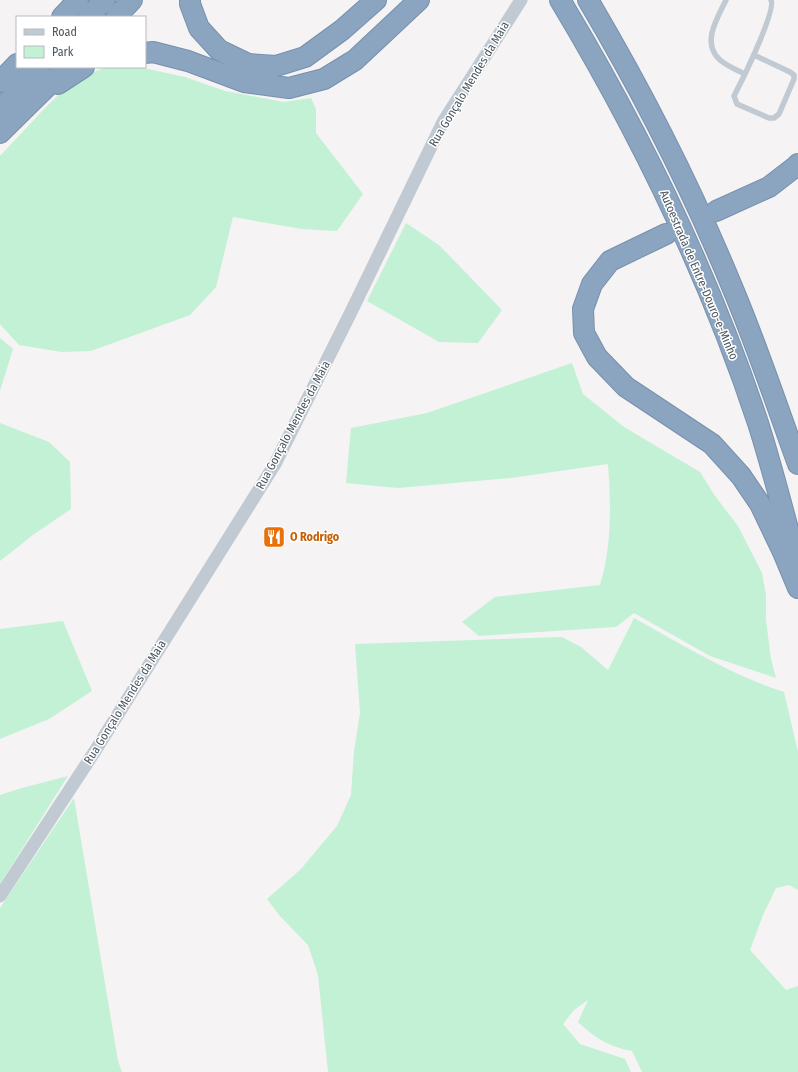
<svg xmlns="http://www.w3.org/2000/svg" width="798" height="1072" font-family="'Fira Sans Condensed',sans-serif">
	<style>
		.green { fill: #c3f1d5 }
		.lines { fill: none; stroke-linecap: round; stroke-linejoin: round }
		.motorway-casing { stroke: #7690ad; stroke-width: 22 }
		.service { stroke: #c1cad2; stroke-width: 5.5 }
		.tertiary { stroke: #c1cad2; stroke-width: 13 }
		.motorway { stroke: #8ba5c1; stroke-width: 20 }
		.labels { text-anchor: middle; stroke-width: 3; stroke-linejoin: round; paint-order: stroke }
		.street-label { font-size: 12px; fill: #4a5661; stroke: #fff }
		.food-label { font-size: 12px; font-weight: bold; fill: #c56008; stroke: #fff; text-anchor: start }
	</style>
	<rect width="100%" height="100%" fill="#f5f3f3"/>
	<path class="green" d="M 116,67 L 139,67 L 185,77 L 225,91 L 284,102 L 311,98 L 316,109 L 316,133 L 363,194 L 337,231 L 302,229 L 233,217 L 216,287 L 190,315 L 91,351 L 62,352 L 19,345 L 0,324 L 0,156 L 46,107 L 75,79 L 104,68 Z
		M 406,223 L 439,245 L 502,310 L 478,343 L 439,342 L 367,301 Z
		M 0,338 L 13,349 L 0,391 Z
		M 572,363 L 583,394 L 624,427 L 700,472 L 715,496 L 738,526 L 762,573 L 766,595 L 766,620 L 771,659 L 776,678 L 710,656 L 634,613 L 616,627 L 479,636 L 462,622 L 495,597 L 600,585 C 612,547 611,503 608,464 L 511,478 L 398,488 L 346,483 L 351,428 L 427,413 Z
		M 0,423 L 49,442 L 70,462 L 71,509 L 33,535 L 0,561 Z
		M 634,618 C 683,645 731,675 784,692 L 798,752 L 798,890 L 789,885 L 776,888 L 763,915 L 750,950 L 786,990 L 798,986 L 798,1072 L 642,1072 L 632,1051 C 609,1047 595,1038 578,1022 L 588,1000 L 574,1010 L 563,1024 L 580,1044 L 625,1059 L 631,1072 L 328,1072 L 318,975 L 308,945 L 279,915 L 267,899 L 301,869 L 337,826 L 351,795 L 354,751 L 360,713 L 355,644 L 562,637 L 581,647 L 608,670 Z
		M 63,621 L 92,691 L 49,719 L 0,739 L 0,629 Z
		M 68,776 L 0,884 L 0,795 L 22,788 Z
		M 74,798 L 118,1061 L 122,1072 L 0,1072 L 0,908 Z"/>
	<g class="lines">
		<g class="motorway-casing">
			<path id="motorway" d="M 190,0 L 190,4 L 199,28 L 219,50 L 248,64 L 276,66 L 305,57 L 342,30 L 376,0
				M 560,0 C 640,133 709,275 758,423 C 773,470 785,519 798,566
				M 588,0 C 643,93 692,189 733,289 C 757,346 777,406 798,464
				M 62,17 L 78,0
				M 88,17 L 105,0
				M 116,17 L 132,0
				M 145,53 L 153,52 L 188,61 L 244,82 L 289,88 L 324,79 L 355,60 L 419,0
				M 0,82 L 17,64
				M 58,84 L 84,67
				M 0,110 L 40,67
				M 0,133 L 67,67
				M 716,211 L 769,187 L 795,167 L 798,164
				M 666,234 L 610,261 L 592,284 L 583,309 L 584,333 L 597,357 L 626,387 L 712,444 L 741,476 L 760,504 L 783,552 L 798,588"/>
		</g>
		<path class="service" d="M 726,0 C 718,17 702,41 718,58 C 724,65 737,70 745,74 C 750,63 776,9 771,0
			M 745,74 L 734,96 L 737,104 L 769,118 L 774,118 L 779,114 L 794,79 L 794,75 L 790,72 L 754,55"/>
		<path class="tertiary" d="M 0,896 L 95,751 L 275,464 L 351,312 L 443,122 L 521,0"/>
		<use href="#motorway" class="motorway"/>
	</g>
	<defs>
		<g id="restaurant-square" transform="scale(1.15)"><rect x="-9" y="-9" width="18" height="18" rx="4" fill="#e8710a" stroke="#fff"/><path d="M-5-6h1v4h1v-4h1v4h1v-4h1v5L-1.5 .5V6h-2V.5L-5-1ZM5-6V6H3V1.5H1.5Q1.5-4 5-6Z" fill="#fff"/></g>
	</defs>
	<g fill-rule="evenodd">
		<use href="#restaurant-square" x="274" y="537"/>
	</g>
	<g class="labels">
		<g class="street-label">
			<text transform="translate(469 84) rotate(-59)" y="4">Rua Gonçalo Mendes da Maia</text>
			<text transform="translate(699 275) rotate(67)" y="4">Autoestrada de Entre-Douro-e-Minho</text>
			<text transform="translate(293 425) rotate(-62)" y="4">Rua Gonçalo Mendes da Maia</text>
			<text transform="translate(125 702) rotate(-58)" y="4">Rua Gonçalo Mendes da Maia</text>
		</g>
		<g class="food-label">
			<text x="290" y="541">O Rodrigo</text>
		</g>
	</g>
	<rect x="16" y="16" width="130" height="52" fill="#ffffff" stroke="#b7bbc0"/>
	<rect x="24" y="29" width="20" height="6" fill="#c1cad2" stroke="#b7bbc0"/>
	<text x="52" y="36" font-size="12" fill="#4a5661">Road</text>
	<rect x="24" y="46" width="20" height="12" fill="#c3f1d5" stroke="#b7bbc0"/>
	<text x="52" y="56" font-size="12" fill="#4a5661">Park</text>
</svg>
